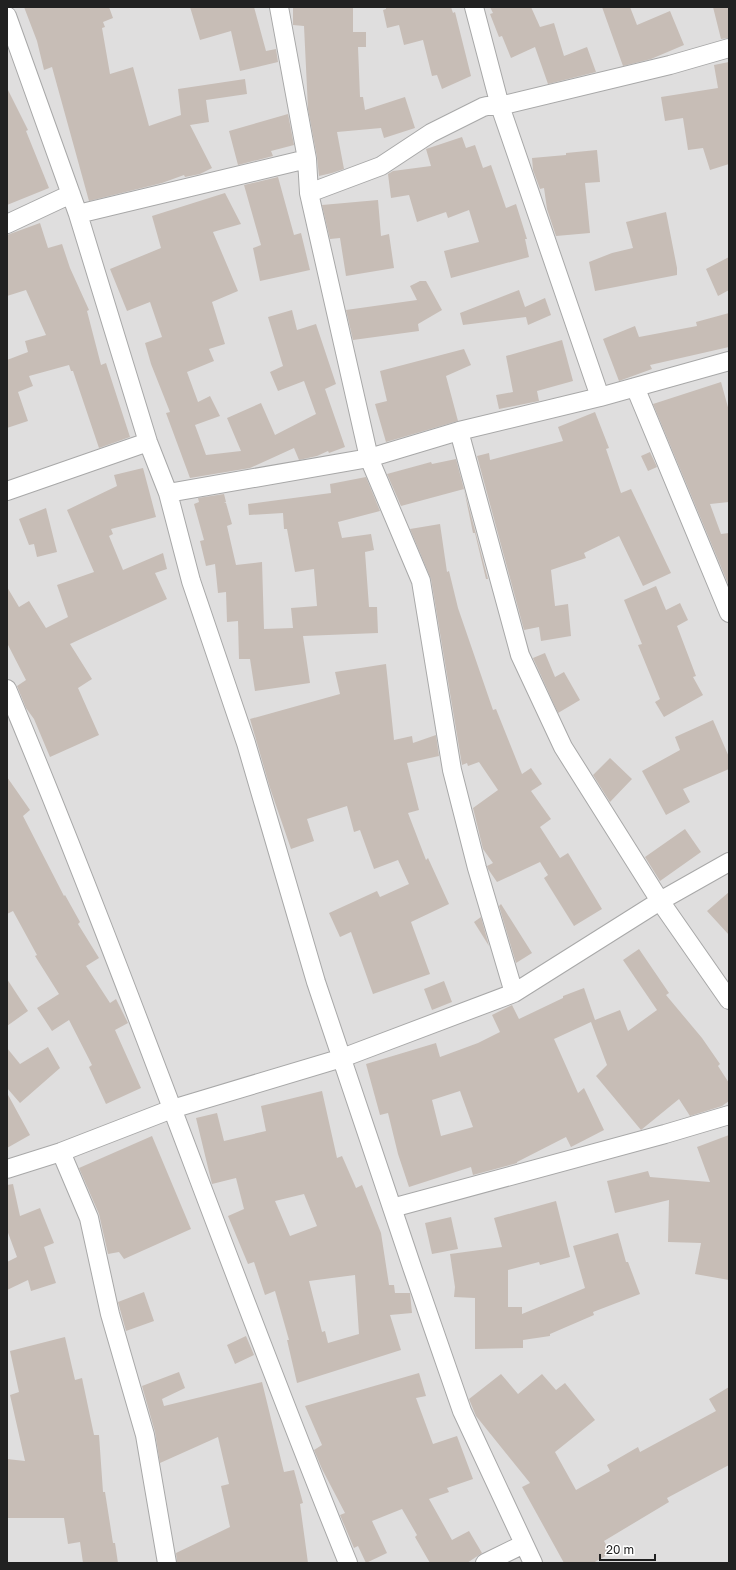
<svg xmlns="http://www.w3.org/2000/svg" width="736" height="1570" font-family="'Golos Text',sans-serif">
	<style>
		.residential { fill: #dfdede }
		.building { fill: #c7bdb6; fill-rule: evenodd }
		.lines { fill: none; stroke-linecap: round; stroke-linejoin: round }
		.minor-casing { stroke: #a8a8a8; stroke-width: 20 }
		.minor { stroke: #fff; stroke-width: 18 }
	</style>
	<rect width="100%" height="100%" fill="#f2eee8"/>
	<path class="residential" d="M 7,7 L 729,7 L 729,1563 L 7,1563 Z"/>
	<path class="building" d="M 24,7 L 109,7 L 113,18 L 103,22 L 105,27 L 102,28 L 110,74 L 133,67 L 149,126 L 181,115 L 178,89 L 245,79 L 247,94 L 206,100 L 209,122 L 190,125 L 212,168 L 200,174 L 185,177 L 184,175 L 162,183 L 89,201 L 52,67 L 44,70 L 37,41 Z
		M 190,7 L 254,7 L 266,51 L 276,49 L 278,62 L 240,71 L 231,31 L 200,40 Z
		M 293,7 L 353,7 L 353,32 L 366,32 L 366,47 L 358,47 L 360,97 L 363,97 L 365,110 L 405,97 L 415,128 L 384,138 L 381,128 L 337,132 L 344,169 L 332,173 L 319,176 L 317,157 L 308,109 L 304,26 L 293,25 Z
		M 386,7 L 451,7 L 453,13 L 455,12 L 471,76 L 442,89 L 437,75 L 432,76 L 423,40 L 404,45 L 399,25 L 387,28 L 383,10 L 386,9 Z
		M 490,7 L 531,7 L 540,27 L 554,23 L 564,56 L 587,47 L 596,72 L 548,84 L 535,47 L 511,58 L 502,36 L 499,37 L 490,14 L 493,13 Z
		M 602,7 L 630,7 L 637,25 L 670,11 L 684,45 L 651,59 L 623,66 Z
		M 713,7 L 729,7 L 729,38 L 721,39 Z
		M 729,62 L 729,164 L 710,170 L 703,148 L 688,150 L 683,118 L 665,121 L 661,97 L 718,88 L 714,65 Z
		M 7,88 L 28,130 L 26,131 L 49,188 L 7,205 Z
		M 288,114 L 294,145 L 271,151 L 273,156 L 238,165 L 229,131 Z
		M 462,137 L 466,148 L 475,145 L 483,168 L 491,165 L 506,208 L 516,204 L 527,239 L 525,239 L 529,257 L 451,278 L 444,251 L 479,242 L 469,210 L 448,218 L 446,212 L 417,222 L 409,195 L 391,198 L 388,174 L 393,171 L 431,166 L 426,149 Z
		M 597,150 L 600,182 L 585,183 L 590,233 L 556,236 L 547,209 L 544,188 L 540,189 L 533,170 L 532,158 L 566,155 L 566,153 Z
		M 278,177 L 294,235 L 301,233 L 310,270 L 260,281 L 253,248 L 261,245 L 244,185 Z
		M 225,193 L 241,224 L 213,232 L 238,291 L 212,302 L 225,344 L 209,349 L 214,361 L 187,372 L 198,402 L 210,396 L 220,416 L 195,425 L 206,455 L 241,451 L 227,418 L 261,403 L 275,435 L 316,414 L 304,381 L 278,391 L 270,372 L 283,366 L 268,317 L 292,310 L 297,330 L 316,324 L 336,384 L 325,389 L 345,447 L 329,453 L 328,451 L 317,456 L 299,460 L 294,448 L 250,468 L 190,478 L 166,413 L 170,412 L 151,364 L 145,343 L 162,337 L 150,302 L 127,311 L 110,269 L 161,248 L 152,216 Z
		M 378,200 L 381,236 L 389,234 L 394,268 L 346,276 L 340,238 L 330,239 L 322,205 Z
		M 666,212 L 677,268 L 677,275 L 595,291 L 589,262 L 612,253 L 633,248 L 626,222 Z
		M 40,223 L 48,248 L 62,244 L 70,268 L 89,310 L 87,311 L 101,365 L 106,363 L 130,437 L 99,448 L 73,371 L 71,371 L 69,365 L 29,376 L 33,386 L 18,392 L 28,421 L 7,428 L 7,360 L 28,352 L 25,341 L 46,335 L 26,290 L 7,296 L 7,235 Z
		M 729,257 L 729,290 L 718,296 L 706,269 Z
		M 420,281 L 426,281 L 442,310 L 418,324 L 419,331 L 353,340 L 346,310 L 417,300 L 410,286 Z
		M 519,290 L 525,307 L 545,298 L 551,315 L 528,325 L 526,317 L 463,325 L 460,313 Z
		M 729,313 L 729,347 L 650,365 L 652,369 L 619,381 L 603,339 L 635,326 L 639,337 L 697,326 L 696,322 Z
		M 562,340 L 573,381 L 537,391 L 539,401 L 499,409 L 496,395 L 513,392 L 506,356 Z
		M 464,349 L 471,365 L 446,376 L 458,421 L 386,442 L 375,404 L 387,401 L 380,371 Z
		M 721,382 L 729,411 L 729,502 L 710,504 L 721,534 L 729,533 L 729,586 L 653,404 Z
		M 595,412 L 609,448 L 606,449 L 621,493 L 631,489 L 671,573 L 643,586 L 619,536 L 584,553 L 586,558 L 551,570 L 555,606 L 568,604 L 571,636 L 541,641 L 539,627 L 524,630 L 477,456 L 489,453 L 490,460 L 563,441 L 558,427 Z
		M 650,452 L 657,467 L 648,471 L 641,456 Z
		M 456,459 L 488,579 L 486,579 L 475,533 L 473,533 L 464,489 L 401,506 L 387,474 L 431,462 L 432,464 Z
		M 143,468 L 156,517 L 111,529 L 113,534 L 109,536 L 123,570 L 163,553 L 167,569 L 155,573 L 167,599 L 70,644 L 92,679 L 78,688 L 99,735 L 50,757 L 34,719 L 26,708 L 17,686 L 26,680 L 7,643 L 7,587 L 19,607 L 29,601 L 46,628 L 68,617 L 57,585 L 94,572 L 67,510 L 117,486 L 114,475 Z
		M 366,477 L 380,511 L 338,522 L 342,538 L 371,534 L 374,550 L 365,552 L 369,607 L 377,607 L 378,633 L 303,636 L 310,683 L 255,691 L 250,659 L 239,659 L 238,621 L 227,622 L 226,592 L 218,593 L 215,564 L 206,566 L 200,541 L 204,540 L 194,504 L 199,502 L 198,498 L 224,494 L 226,502 L 224,503 L 226,503 L 232,524 L 227,526 L 236,565 L 262,562 L 264,629 L 293,628 L 291,608 L 317,606 L 314,569 L 295,572 L 287,529 L 284,529 L 283,513 L 249,515 L 248,504 L 331,493 L 330,484 Z
		M 46,508 L 57,552 L 37,557 L 34,544 L 29,545 L 19,519 Z
		M 440,524 L 447,572 L 449,571 L 458,608 L 493,710 L 496,709 L 522,774 L 531,768 L 542,784 L 531,791 L 551,819 L 540,827 L 560,858 L 568,853 L 602,909 L 574,926 L 544,878 L 548,875 L 540,862 L 497,882 L 488,869 L 487,866 L 493,863 L 483,849 L 473,808 L 498,790 L 479,762 L 468,766 L 467,763 L 462,765 L 431,579 L 410,529 Z
		M 656,586 L 666,610 L 680,603 L 688,620 L 677,626 L 696,676 L 693,677 L 703,695 L 664,717 L 655,702 L 660,699 L 638,645 L 642,644 L 624,600 Z
		M 545,653 L 555,677 L 564,672 L 580,700 L 558,713 L 533,658 Z
		M 386,664 L 394,740 L 412,736 L 413,743 L 436,735 L 439,756 L 407,763 L 419,810 L 408,813 L 426,860 L 428,858 L 449,904 L 411,922 L 430,974 L 373,994 L 351,932 L 340,937 L 329,913 L 377,891 L 380,897 L 409,884 L 398,860 L 374,869 L 360,830 L 354,832 L 347,806 L 307,819 L 314,841 L 291,849 L 270,788 L 250,719 L 340,694 L 335,672 Z
		M 713,720 L 729,757 L 729,769 L 683,789 L 690,802 L 666,815 L 642,771 L 680,750 L 675,737 Z
		M 610,758 L 632,779 L 610,802 L 593,775 Z
		M 7,777 L 30,810 L 23,816 L 64,896 L 65,895 L 80,922 L 78,924 L 99,958 L 86,966 L 110,1003 L 116,999 L 128,1023 L 115,1030 L 141,1088 L 106,1104 L 89,1067 L 92,1065 L 69,1020 L 52,1031 L 37,1008 L 59,994 L 35,956 L 37,955 L 13,911 L 7,914 Z
		M 685,829 L 701,852 L 660,881 L 645,857 Z
		M 729,892 L 729,935 L 707,911 Z
		M 501,904 L 532,953 L 516,963 L 499,906 Z
		M 481,917 L 489,946 L 474,922 Z
		M 639,949 L 669,993 L 666,995 L 702,1038 L 720,1064 L 718,1066 L 729,1083 L 729,1101 L 722,1106 L 690,1116 L 679,1099 L 641,1130 L 596,1076 L 607,1065 L 591,1022 L 554,1039 L 578,1093 L 584,1088 L 604,1130 L 571,1147 L 566,1137 L 517,1162 L 517,1163 L 473,1175 L 471,1167 L 409,1187 L 398,1154 L 388,1113 L 380,1115 L 366,1064 L 436,1043 L 440,1057 L 478,1043 L 500,1032 L 492,1015 L 512,1005 L 519,1019 L 563,998 L 563,996 L 584,988 L 595,1020 L 620,1010 L 628,1031 L 657,1010 L 623,960 ZM 460,1091 L 473,1127 L 441,1136 L 432,1100 Z
		M 7,979 L 28,1011 L 7,1026 Z
		M 444,981 L 452,1002 L 432,1010 L 424,989 Z
		M 48,1047 L 60,1068 L 20,1103 L 7,1088 L 7,1048 L 20,1064 Z
		M 322,1091 L 337,1158 L 342,1156 L 356,1188 L 362,1185 L 381,1233 L 389,1285 L 394,1285 L 395,1293 L 410,1293 L 412,1313 L 390,1315 L 401,1350 L 297,1383 L 287,1340 L 289,1340 L 275,1291 L 265,1295 L 254,1262 L 248,1264 L 228,1216 L 244,1209 L 236,1178 L 212,1184 L 196,1118 L 217,1113 L 224,1141 L 266,1131 L 261,1106 ZM 304,1194 L 317,1226 L 290,1236 L 275,1201 ZM 355,1275 L 359,1334 L 328,1343 L 325,1331 L 322,1332 L 309,1281 Z
		M 7,1093 L 30,1135 L 7,1148 Z
		M 729,1135 L 729,1280 L 695,1274 L 701,1243 L 668,1242 L 669,1200 L 615,1213 L 607,1181 L 648,1171 L 650,1177 L 710,1182 L 697,1147 Z
		M 152,1136 L 191,1229 L 124,1259 L 119,1252 L 108,1254 L 99,1214 L 79,1168 Z
		M 13,1184 L 20,1216 L 40,1208 L 54,1243 L 44,1247 L 56,1283 L 31,1291 L 28,1280 L 7,1290 L 7,1262 L 17,1257 L 7,1230 L 7,1185 Z
		M 556,1201 L 570,1257 L 540,1265 L 539,1262 L 508,1270 L 508,1307 L 522,1307 L 522,1314 L 585,1288 L 573,1246 L 618,1233 L 626,1262 L 628,1262 L 640,1294 L 593,1312 L 594,1315 L 550,1334 L 550,1336 L 523,1340 L 523,1348 L 475,1349 L 475,1298 L 454,1297 L 455,1287 L 450,1254 L 502,1247 L 494,1218 Z
		M 451,1217 L 458,1249 L 432,1254 L 425,1223 Z
		M 144,1292 L 154,1321 L 126,1331 L 118,1302 Z
		M 246,1336 L 254,1355 L 235,1364 L 227,1345 Z
		M 65,1337 L 75,1380 L 82,1378 L 94,1435 L 99,1435 L 103,1492 L 105,1492 L 113,1543 L 115,1543 L 118,1563 L 83,1563 L 80,1542 L 68,1544 L 64,1518 L 7,1518 L 7,1459 L 25,1461 L 10,1395 L 19,1392 L 10,1351 Z
		M 179,1372 L 185,1388 L 162,1399 L 164,1406 L 262,1382 L 284,1472 L 294,1470 L 303,1503 L 300,1504 L 308,1563 L 177,1563 L 176,1553 L 230,1527 L 221,1486 L 229,1484 L 218,1437 L 160,1463 L 155,1432 L 142,1386 Z
		M 419,1373 L 426,1396 L 416,1398 L 433,1444 L 457,1436 L 473,1479 L 447,1488 L 449,1492 L 429,1499 L 452,1540 L 469,1531 L 482,1553 L 467,1563 L 430,1563 L 415,1537 L 417,1535 L 402,1509 L 372,1521 L 387,1553 L 366,1563 L 358,1546 L 354,1548 L 340,1515 L 345,1513 L 322,1469 L 314,1450 L 322,1445 L 305,1406 Z
		M 501,1374 L 518,1394 L 542,1374 L 556,1390 L 565,1383 L 595,1420 L 555,1452 L 576,1490 L 610,1471 L 607,1465 L 638,1447 L 640,1452 L 716,1411 L 709,1399 L 729,1387 L 729,1465 L 667,1498 L 669,1502 L 604,1541 L 611,1553 L 593,1563 L 564,1563 L 522,1487 L 530,1483 L 476,1416 L 469,1399 Z"/>
	<g class="lines">
		<g class="minor-casing">
			<path id="minor" d="M 279,7 L 307,159 L 309,193 L 369,458 L 421,581 L 452,770 L 477,868 L 514,993
				M 474,7 L 500,106 L 600,397
				M 7,16 L 78,214 L 148,442 L 168,493 L 191,581 L 246,743 L 316,982 L 413,1270 L 462,1411 L 533,1563
				M 309,193 L 381,166 L 431,133 L 483,107 L 487,106 L 500,106 L 670,65 L 729,48
				M 78,214 L 307,159
				M 7,224 L 71,194
				M 635,387 L 729,613
				M 459,431 L 520,655 L 563,747 L 660,901 L 729,1000
				M 7,491 L 148,442
				M 168,493 L 369,458 L 459,431 L 600,397 L 729,361
				M 7,689 C 128,978 230,1273 348,1563
				M 61,1152 L 89,1218 L 110,1314 L 145,1435 L 167,1563
				M 7,1169 L 61,1152 L 172,1109 L 342,1058 L 514,993 L 660,901 L 729,862
				M 392,1208 L 665,1134 L 729,1115
				M 485,1563 L 524,1544"/>
		</g>
		<use href="#minor" class="minor"/>
	</g>
	<rect width="736" height="1570" fill="none" stroke="#212121" stroke-width="16"/>
	<path d="M600 1554v6h55v-6" fill="none" stroke="#212121" stroke-width="2"/>
	<text x="606" y="1554" font-size="12" fill="#212121" stroke="#ffffff" stroke-width="3" paint-order="stroke">20 m</text>
</svg>
